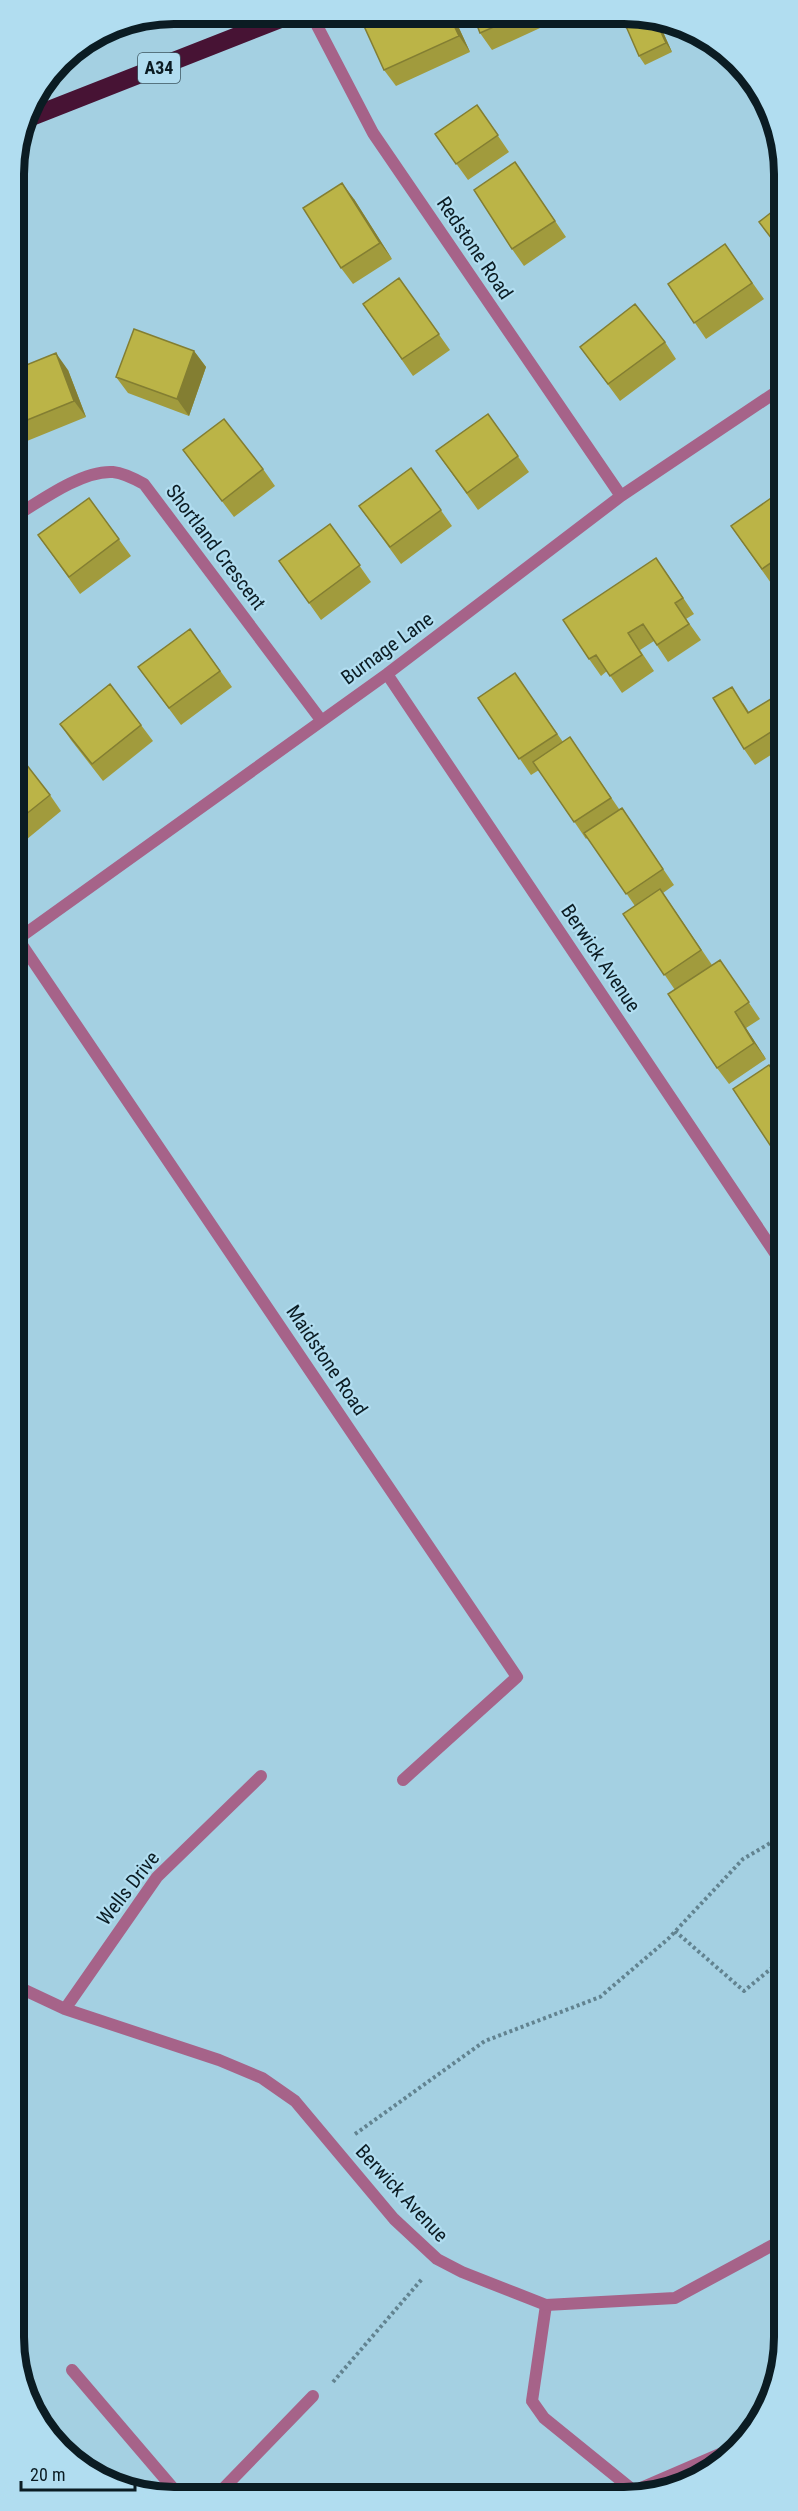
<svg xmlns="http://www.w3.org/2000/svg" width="798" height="2511" font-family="'Roboto Condensed',sans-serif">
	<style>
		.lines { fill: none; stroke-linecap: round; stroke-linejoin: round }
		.path { stroke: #628390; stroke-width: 4; stroke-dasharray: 3 3; stroke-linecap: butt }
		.lane { stroke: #a66389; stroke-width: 12 }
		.street { stroke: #a66389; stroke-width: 12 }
		.highway { stroke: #471334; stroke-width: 18 }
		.wall { fill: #a19b3d }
		.shaded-wall { fill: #837e32 }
		.building { fill: #bbb447; stroke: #837e32; stroke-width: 1.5 }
		.labels { text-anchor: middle; stroke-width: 4.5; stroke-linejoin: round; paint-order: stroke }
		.shield { fill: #b1ddf0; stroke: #3d5660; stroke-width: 1.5 }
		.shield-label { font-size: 18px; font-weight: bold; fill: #0b1c23 }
		.street-label { font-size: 20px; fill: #0b1c23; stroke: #b1ddf0 }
		.rim { fill: none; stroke: #0b1c23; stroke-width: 8 }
	</style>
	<rect width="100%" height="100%" fill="#a4d0e2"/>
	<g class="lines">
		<path class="path" d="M 675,1931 L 744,1991 L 784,1958
			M 355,2134 L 485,2041 L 600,1997 L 668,1939 L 743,1859 L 784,1835
			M 333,2382 L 422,2279"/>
		<path class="lane" d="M 546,2305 L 532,2401 L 544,2418 L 634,2491 L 743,2444"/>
		<path class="street" d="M 311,14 L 373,133 L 621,496
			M 14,517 C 40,501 82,470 113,472 C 124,473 135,479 144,484 L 321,720
			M 387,674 L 783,1265
			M 18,939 L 517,1677 L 403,1780
			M 15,941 L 387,674 L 621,496 L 782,388
			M 16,1986 L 65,2009 L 219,2060 L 262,2078 L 295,2101 L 394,2219 L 437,2259 L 462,2272 L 546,2305 L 675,2298 L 784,2239
			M 65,2009 L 157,1877 L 261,1776
			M 72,2370 L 178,2494
			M 218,2494 L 313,2396"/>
		<path class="highway" d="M 26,119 L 293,14"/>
	</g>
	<path class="wall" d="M 453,15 L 470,52 L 396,86 L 384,70 Z
		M 473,15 L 564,16 L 564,17 L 492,50 L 480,33 Z
		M 572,16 L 598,16 L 578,25 Z
		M 642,17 L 655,17 L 658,21 L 672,52 L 645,65 L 639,56 Z
		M 477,105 L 509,152 L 468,180 L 435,134 Z
		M 515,162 L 566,237 L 524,266 L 512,249 Z
		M 354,199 L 392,259 L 353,284 L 341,268 Z
		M 725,244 L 764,299 L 706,339 L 668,284 Z
		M 399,278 L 450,350 L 413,376 L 363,304 Z
		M 665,342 L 676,359 L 620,401 L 580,347 Z
		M 194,351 L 206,367 L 189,416 L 128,393 L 116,377 Z
		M 68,370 L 86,417 L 27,441 L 15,425 Z
		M 488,414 L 529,472 L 478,510 L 436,451 Z
		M 183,450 L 263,469 L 275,486 L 234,517 Z
		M 411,468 L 452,526 L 401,564 L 359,506 Z
		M 89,498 L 131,556 L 80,594 L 38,535 Z
		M 782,507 L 782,580 L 773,586 L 731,526 Z
		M 330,524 L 371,582 L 321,620 L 279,561 Z
		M 668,575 L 694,614 L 686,619 L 701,640 L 668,662 L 654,641 L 640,650 L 654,671 L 622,693 L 607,671 L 601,676 L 589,659 Z
		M 14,584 L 16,586 L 21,637 L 14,638 Z
		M 190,629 L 232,687 L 181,725 L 138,667 Z
		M 515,673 L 563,742 L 570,737 L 619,809 L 622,808 L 674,885 L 663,893 L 712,965 L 720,960 L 760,1019 L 746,1028 L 766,1059 L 729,1084 L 717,1068 L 675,990 L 623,914 L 635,906 L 588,837 L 586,839 L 539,770 L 531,775 L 478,698 Z
		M 743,703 L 749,712 L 782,711 L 782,748 L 755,765 L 744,749 Z
		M 60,724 L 141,725 L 153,741 L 103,781 L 71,740 Z
		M 15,758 L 50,795 L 61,811 L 15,849 Z
		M 783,1084 L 783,1164 L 774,1151 Z"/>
	<path class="shaded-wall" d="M 449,15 L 453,15 L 470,52 L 459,36 Z
		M 654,17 L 655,17 L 658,21 L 672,52 L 666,43 Z
		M 342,183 L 354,199 L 392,259 L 380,243 Z
		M 194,351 L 206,367 L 189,416 L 177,399 Z
		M 56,353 L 68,370 L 86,417 L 74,401 Z
		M 14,584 L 16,586 L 21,637 L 14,627 Z
		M 735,1012 L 746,1028 L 766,1059 L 754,1043 Z"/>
	<path class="building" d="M 388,15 L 449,15 L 459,36 L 384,70 L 364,26 Z
		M 473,15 L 519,16 L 480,33 Z
		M 642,17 L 654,17 L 666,43 L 639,56 L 625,24 Z
		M 477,105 L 498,135 L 456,164 L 435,134 Z
		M 515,162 L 555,221 L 512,249 L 474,190 Z
		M 342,183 L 380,243 L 341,268 L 303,208 Z
		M 782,204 L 782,252 L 759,222 Z
		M 725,244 L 752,283 L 694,323 L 668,284 Z
		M 399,278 L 439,334 L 402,359 L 363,304 Z
		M 635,304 L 665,342 L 608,384 L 580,347 Z
		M 134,329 L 194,351 L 177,399 L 116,377 Z
		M 56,353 L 74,401 L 15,425 L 14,422 L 14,370 Z
		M 488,414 L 518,456 L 467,493 L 436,451 Z
		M 224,419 L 263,469 L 222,501 L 183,450 Z
		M 411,468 L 441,510 L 390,547 L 359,506 Z
		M 774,496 L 782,507 L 782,555 L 762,569 L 731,526 Z
		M 89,498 L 119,539 L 69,577 L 38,535 Z
		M 330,524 L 360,565 L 309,603 L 279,561 Z
		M 656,558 L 683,598 L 675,603 L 689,624 L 657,645 L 643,624 L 628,633 L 642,655 L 610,676 L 596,655 L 589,659 L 563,620 Z
		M 190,629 L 220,671 L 169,708 L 138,667 Z
		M 515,673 L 557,734 L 519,759 L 478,698 Z
		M 110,684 L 141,725 L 92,764 L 60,724 Z
		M 732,687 L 748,713 L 774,697 L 782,711 L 782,725 L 744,749 L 713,698 Z
		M 570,737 L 611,798 L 574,822 L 533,762 Z
		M 19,755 L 50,795 L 15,823 L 15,758 Z
		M 622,808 L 663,869 L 626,894 L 584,833 Z
		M 660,889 L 701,950 L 664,975 L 623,914 Z
		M 720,960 L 749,1002 L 735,1012 L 754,1043 L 717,1068 L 668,994 Z
		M 769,1065 L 783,1084 L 783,1145 L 774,1151 L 733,1089 Z"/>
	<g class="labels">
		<rect class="shield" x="138" y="53" width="42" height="30" rx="4.5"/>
		<g class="shield-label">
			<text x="159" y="74">A34</text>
		</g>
		<g class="street-label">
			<text transform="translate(475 248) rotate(56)" y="7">Redstone Road</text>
			<text transform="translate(216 547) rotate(53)" y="7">Shortland Crescent</text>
			<text transform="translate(387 648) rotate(-36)" y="7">Burnage Lane</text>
			<text transform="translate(601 958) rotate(56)" y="7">Berwick Avenue</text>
			<text transform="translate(327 1360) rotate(56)" y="7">Maidstone Road</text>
			<text transform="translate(128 1888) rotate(-52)" y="7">Wells Drive</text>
			<text transform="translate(402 2193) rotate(47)" y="7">Berwick Avenue</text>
		</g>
	</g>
	<path d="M0 0H798V2511H0ZM174 24H624A150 150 0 0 1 774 174V2337A150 150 0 0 1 624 2487H174A150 150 0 0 1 24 2337V174A150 150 0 0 1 174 24Z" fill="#b1ddf0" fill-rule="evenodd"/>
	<path class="rim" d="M174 24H624A150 150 0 0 1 774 174V2337A150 150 0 0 1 624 2487H174A150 150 0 0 1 24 2337V174A150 150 0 0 1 174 24Z"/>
	<path d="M21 2481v9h114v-9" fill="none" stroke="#0b1c23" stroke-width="3"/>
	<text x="30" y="2481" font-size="18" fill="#0b1c23" stroke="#b1ddf0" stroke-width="4.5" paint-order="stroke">20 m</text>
</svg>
